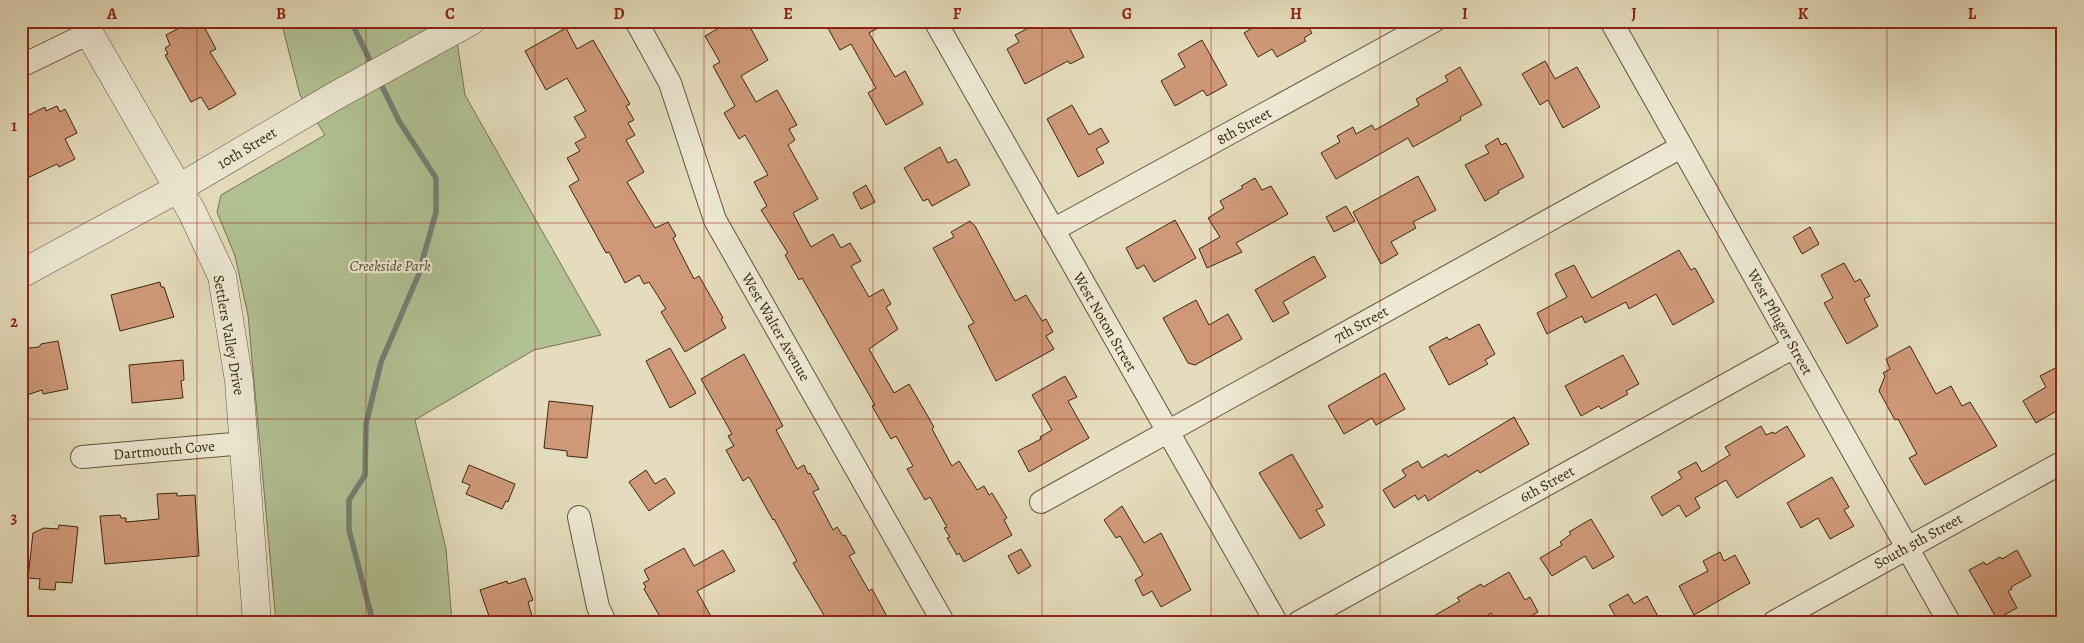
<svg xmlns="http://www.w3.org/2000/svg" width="2084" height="643" font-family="Alegreya,serif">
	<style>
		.green { fill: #b1c193; stroke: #767452 }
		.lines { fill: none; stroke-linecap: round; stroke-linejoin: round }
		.stream { stroke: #747f77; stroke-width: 5.5 }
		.building { fill: #cf9979; stroke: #3c2810 }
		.minor-casing { stroke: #66553b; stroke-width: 24 }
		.tertiary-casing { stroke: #66553b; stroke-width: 29 }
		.minor { stroke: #ede8d3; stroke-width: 22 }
		.tertiary { stroke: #ede8d3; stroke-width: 28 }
		.grid { fill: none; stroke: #8f2418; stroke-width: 1; stroke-opacity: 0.55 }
		.labels { text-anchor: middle; stroke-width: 4.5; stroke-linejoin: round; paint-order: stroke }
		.street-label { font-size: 15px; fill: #3c2810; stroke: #ede8d3 }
		.park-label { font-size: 15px; font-style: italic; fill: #594e31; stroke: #ede8d3 }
		.neatline { fill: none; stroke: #8f2418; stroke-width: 2 }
		.grid-label { font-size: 16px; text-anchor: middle; font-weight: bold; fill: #8f2418 }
	</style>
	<rect width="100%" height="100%" fill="#e4dcbc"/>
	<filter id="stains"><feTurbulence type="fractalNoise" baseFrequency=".004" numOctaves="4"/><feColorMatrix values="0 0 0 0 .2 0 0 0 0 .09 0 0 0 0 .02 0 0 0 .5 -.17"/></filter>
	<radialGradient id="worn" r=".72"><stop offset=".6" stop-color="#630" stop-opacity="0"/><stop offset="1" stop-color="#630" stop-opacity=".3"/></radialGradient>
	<path class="green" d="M 281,21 L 454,21 L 465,95 L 601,335 L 534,350 L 415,420 L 446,549 L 452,622 L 276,622 L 248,315 L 235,256 L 217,212 L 221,195 L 325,135 L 300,95 Z"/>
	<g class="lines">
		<path class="stream" d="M 351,21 L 373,67
			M 373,622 L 349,530 L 349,500 L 365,475 L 366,424 L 381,362 L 418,276 L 436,212 L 436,178 L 399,121 L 379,80"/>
	</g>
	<path class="building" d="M 183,21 L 201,21 L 216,49 L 210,52 L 236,94 L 209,110 L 201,97 L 191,102 L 165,55 L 168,54 L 165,48 L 170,45 L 166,35 L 181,27 Z
		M 731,21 L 741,21 L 746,29 L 750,27 L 768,60 L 741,76 L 756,102 L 777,90 L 797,125 L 789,129 L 795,140 L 788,145 L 818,199 L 793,213 L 811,247 L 833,234 L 841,248 L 850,243 L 861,261 L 851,266 L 869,297 L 883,289 L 891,304 L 886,307 L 898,329 L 869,349 L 894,393 L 909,384 L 934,427 L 932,429 L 952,466 L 959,461 L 977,490 L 984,486 L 989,495 L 992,493 L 1007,518 L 1004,520 L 1012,535 L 964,562 L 959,553 L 957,555 L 947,538 L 950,537 L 944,528 L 947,527 L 930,497 L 925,500 L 907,469 L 913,466 L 896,436 L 891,439 L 872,406 L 875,405 L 802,278 L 799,280 L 785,255 L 788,253 L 761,210 L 767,206 L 754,182 L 768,175 L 745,135 L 739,139 L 724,113 L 735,106 L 713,66 L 720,62 L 705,36 Z
		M 824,21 L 891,21 L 869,33 L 895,77 L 905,71 L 923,104 L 886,125 L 868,93 L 876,88 L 851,44 L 840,50 Z
		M 1042,21 L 1066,21 L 1084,57 L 1070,64 L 1068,61 L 1025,84 L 1007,49 L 1019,42 L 1015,35 Z
		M 1251,21 L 1305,21 L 1312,33 L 1304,38 L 1306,41 L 1277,57 L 1272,49 L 1258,57 L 1244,33 L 1254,27 Z
		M 566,28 L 577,49 L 593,40 L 630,104 L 626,106 L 634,120 L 628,123 L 635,135 L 626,140 L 644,172 L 627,182 L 655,228 L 668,222 L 676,236 L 673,238 L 694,279 L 699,276 L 723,318 L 721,319 L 726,328 L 685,352 L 661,312 L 666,309 L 649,282 L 644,284 L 639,275 L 625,283 L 609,252 L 606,253 L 569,186 L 579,180 L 567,158 L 580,151 L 575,143 L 586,137 L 574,117 L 586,111 L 567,78 L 546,90 L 525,51 Z
		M 1202,40 L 1227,85 L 1207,96 L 1203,90 L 1175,106 L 1161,81 L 1185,67 L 1178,54 Z
		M 1545,61 L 1555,79 L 1577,67 L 1600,107 L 1563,128 L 1548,100 L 1540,105 L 1522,74 Z
		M 1460,67 L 1482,105 L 1460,117 L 1461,120 L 1413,147 L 1408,138 L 1336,179 L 1321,153 L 1340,142 L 1337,136 L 1353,127 L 1356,134 L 1372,125 L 1375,130 L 1419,105 L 1416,99 L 1448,81 L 1445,76 Z
		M 1072,105 L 1089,135 L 1101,128 L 1109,142 L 1096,149 L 1104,163 L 1078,177 L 1047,119 Z
		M 57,106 L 60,112 L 65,109 L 77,133 L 65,139 L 75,159 L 59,167 L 57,164 L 21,181 L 21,119 L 45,107 L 46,111 Z
		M 1498,138 L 1501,145 L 1506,143 L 1524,177 L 1498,191 L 1499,193 L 1485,201 L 1465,165 L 1489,153 L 1485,146 Z
		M 940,147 L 948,163 L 956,159 L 970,185 L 932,206 L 928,199 L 923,201 L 904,168 Z
		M 1418,176 L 1436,210 L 1413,222 L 1416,228 L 1391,242 L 1398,254 L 1381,264 L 1353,212 Z
		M 1255,178 L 1262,190 L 1271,186 L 1288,214 L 1236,243 L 1242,252 L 1207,268 L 1199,249 L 1220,237 L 1208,218 L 1224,208 L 1220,201 L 1243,188 L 1241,186 Z
		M 866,185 L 875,202 L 861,209 L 853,193 Z
		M 1346,206 L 1355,221 L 1334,232 L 1326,217 Z
		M 1175,220 L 1196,258 L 1154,282 L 1144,265 L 1137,269 L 1126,248 Z
		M 970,221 L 975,226 L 1015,301 L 1026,295 L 1042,321 L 1046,319 L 1053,332 L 1046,336 L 1054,349 L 996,381 L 968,326 L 974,323 L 933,248 L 954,237 L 951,232 Z
		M 1810,227 L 1819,244 L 1802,254 L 1793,237 Z
		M 1679,250 L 1691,270 L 1695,268 L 1714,302 L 1673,325 L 1656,294 L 1629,309 L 1626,302 L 1585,323 L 1582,316 L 1547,334 L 1537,313 L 1567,297 L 1555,274 L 1574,265 L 1592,298 Z
		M 1314,256 L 1326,277 L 1283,302 L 1289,313 L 1273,322 L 1255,290 Z
		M 1844,263 L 1855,282 L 1860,279 L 1870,296 L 1864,299 L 1878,326 L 1847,344 L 1824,303 L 1833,298 L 1821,275 Z
		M 160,282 L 161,287 L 164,287 L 174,317 L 120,331 L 111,295 Z
		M 1196,300 L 1209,325 L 1228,314 L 1242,339 L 1195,365 L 1188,363 L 1163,318 Z
		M 1479,324 L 1495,354 L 1485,360 L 1488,364 L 1449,385 L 1429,347 L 1447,337 L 1449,340 Z
		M 58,341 L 68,389 L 43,394 L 42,390 L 21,397 L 21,349 L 39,347 L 41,344 Z
		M 1910,346 L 1936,394 L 1951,386 L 1962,406 L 1970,402 L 1997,446 L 1925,485 L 1909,458 L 1917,454 L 1898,419 L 1895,420 L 1879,391 L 1885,376 L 1883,373 L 1890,369 L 1886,359 Z
		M 670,348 L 696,393 L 670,408 L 646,361 Z
		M 744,354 L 783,426 L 776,430 L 797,469 L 804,465 L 808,474 L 810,473 L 819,489 L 813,492 L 833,530 L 837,527 L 843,536 L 845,535 L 855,553 L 849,556 L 869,591 L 872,589 L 890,622 L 828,622 L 793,563 L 797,561 L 774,519 L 773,520 L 749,477 L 743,481 L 726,450 L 734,446 L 728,436 L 732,434 L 701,379 Z
		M 1623,355 L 1639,384 L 1626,391 L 1628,394 L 1601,409 L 1599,406 L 1581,416 L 1565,386 Z
		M 183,360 L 184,380 L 181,381 L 183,398 L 132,403 L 129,365 Z
		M 2063,364 L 2063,418 L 2058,410 L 2036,423 L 2023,401 L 2046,387 L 2040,376 Z
		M 1385,373 L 1405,409 L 1376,425 L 1372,418 L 1344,434 L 1328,406 Z
		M 1065,376 L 1077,397 L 1068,401 L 1089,438 L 1029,472 L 1018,451 L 1041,439 L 1040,437 L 1052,430 L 1032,395 Z
		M 549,401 L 593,406 L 587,458 L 567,456 L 567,451 L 544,448 Z
		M 1514,417 L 1529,444 L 1480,473 L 1478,470 L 1428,501 L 1425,495 L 1418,500 L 1415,495 L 1394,508 L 1383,490 L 1406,476 L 1402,470 L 1418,461 L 1422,468 L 1446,454 L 1448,457 Z
		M 1761,426 L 1766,435 L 1773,432 L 1774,434 L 1787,426 L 1805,456 L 1737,498 L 1726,480 L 1695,498 L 1700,508 L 1686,517 L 1679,505 L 1662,516 L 1651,497 L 1682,478 L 1678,472 L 1696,462 L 1702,472 L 1730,455 L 1725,447 Z
		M 1292,454 L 1323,507 L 1316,510 L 1325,525 L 1300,539 L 1259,473 Z
		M 469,465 L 515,484 L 508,502 L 506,501 L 502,509 L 466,494 L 470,485 L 462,482 Z
		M 646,470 L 655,484 L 665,478 L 675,493 L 649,511 L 629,482 Z
		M 1832,477 L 1849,507 L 1844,510 L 1854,526 L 1830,539 L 1818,518 L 1801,528 L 1787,503 Z
		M 177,493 L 177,496 L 195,495 L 199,556 L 105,564 L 100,516 L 120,515 L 121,518 L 126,518 L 126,522 L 159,519 L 157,494 Z
		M 1122,506 L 1144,543 L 1161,533 L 1191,590 L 1161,607 L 1152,591 L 1143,596 L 1135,580 L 1143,575 L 1120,536 L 1116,538 L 1104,520 Z
		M 1591,519 L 1614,557 L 1593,569 L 1585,556 L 1552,576 L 1540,558 L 1562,545 L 1560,542 L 1571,534 L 1569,532 Z
		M 59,525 L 78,527 L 72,583 L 56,582 L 55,590 L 39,589 L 40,579 L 28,578 L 33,533 L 44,528 L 58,529 Z
		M 684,548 L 694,566 L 723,550 L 735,571 L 697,591 L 714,622 L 663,622 L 644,589 L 646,587 L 643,583 L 649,580 L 644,570 Z
		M 1021,549 L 1031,566 L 1018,574 L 1008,556 Z
		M 2017,550 L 2031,576 L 2011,587 L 2012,589 L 2008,591 L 2017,608 L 1997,619 L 1969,570 L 1984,562 L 1986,565 L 2000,557 L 2002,559 Z
		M 1720,552 L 1724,561 L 1735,555 L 1750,583 L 1694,615 L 1679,586 L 1708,571 L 1703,561 Z
		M 1509,572 L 1525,600 L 1530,597 L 1538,612 L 1521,622 L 1496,622 L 1491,613 L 1476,622 L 1423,622 L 1460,601 L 1457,598 L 1481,584 L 1483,587 Z
		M 525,578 L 533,600 L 528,602 L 532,616 L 514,622 L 491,622 L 480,590 L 507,581 L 508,584 Z
		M 1628,594 L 1634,604 L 1647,596 L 1661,622 L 1619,622 L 1609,605 Z"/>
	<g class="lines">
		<g class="minor-casing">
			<path id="minor" d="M 636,21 L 670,83 L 715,220 L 943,622
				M 935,21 L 1276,622
				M 1611,21 L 1949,622
				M 21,66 L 89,33
				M 1053,230 L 1434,21
				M 82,457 L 245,443
				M 1041,502 L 1681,147
				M 579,517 L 598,607 L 605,622
				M 1299,622 L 1794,347
				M 1774,622 L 2063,462"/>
		</g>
		<g class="tertiary-casing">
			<path id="tertiary" d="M 85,21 L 89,33 L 192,212 L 222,276 L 239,381 L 257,622
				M 21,274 L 179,188 L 335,96 L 471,21"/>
		</g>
		<use href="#minor" class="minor"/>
		<use href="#tertiary" class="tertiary"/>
	</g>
	<path class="grid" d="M 197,21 L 197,622M 366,21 L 366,622M 535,21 L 535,622M 704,21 L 704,622M 873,21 L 873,622M 1042,21 L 1042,622M 1211,21 L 1211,622M 1380,21 L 1380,622M 1549,21 L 1549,622M 1718,21 L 1718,622M 1887,21 L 1887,622M 21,223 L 2063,223M 21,419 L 2063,419"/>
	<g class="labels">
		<g class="street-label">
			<text transform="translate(1244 126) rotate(-29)" y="5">8th Street</text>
			<text transform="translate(247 148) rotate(-31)" y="5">10th Street</text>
			<text transform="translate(1105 322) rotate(60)" y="5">West Noton Street</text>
			<text transform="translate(1780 322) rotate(61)" y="5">West Pfluger Street</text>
			<text transform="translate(1361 324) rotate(-29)" y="5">7th Street</text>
			<text transform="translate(776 327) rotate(60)" y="5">West Walter Avenue</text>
			<text transform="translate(229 335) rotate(80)" y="5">Settlers Valley Drive</text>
			<text transform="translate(164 450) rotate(-5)" y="5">Dartmouth Cove</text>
			<text transform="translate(1547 484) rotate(-29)" y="5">6th Street</text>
			<text transform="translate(1918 541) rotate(-29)" y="5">South 5th Street</text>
		</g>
		<g class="park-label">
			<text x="390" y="271">Creekside Park</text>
		</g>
	</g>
	<rect width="2084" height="643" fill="none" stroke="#e4dcbc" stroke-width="55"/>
	<rect x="28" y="28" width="2028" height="588" class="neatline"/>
	<g class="grid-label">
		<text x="112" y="19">A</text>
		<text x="281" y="19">B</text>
		<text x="450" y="19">C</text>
		<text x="619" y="19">D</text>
		<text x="788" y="19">E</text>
		<text x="957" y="19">F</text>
		<text x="1127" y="19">G</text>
		<text x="1296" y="19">H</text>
		<text x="1465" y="19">I</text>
		<text x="1634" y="19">J</text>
		<text x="1803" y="19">K</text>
		<text x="1972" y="19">L</text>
		<text x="14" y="131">1</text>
		<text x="14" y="327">2</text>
		<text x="14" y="523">3</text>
	</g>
	<rect width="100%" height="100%" filter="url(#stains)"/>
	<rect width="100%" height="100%" fill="url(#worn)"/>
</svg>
